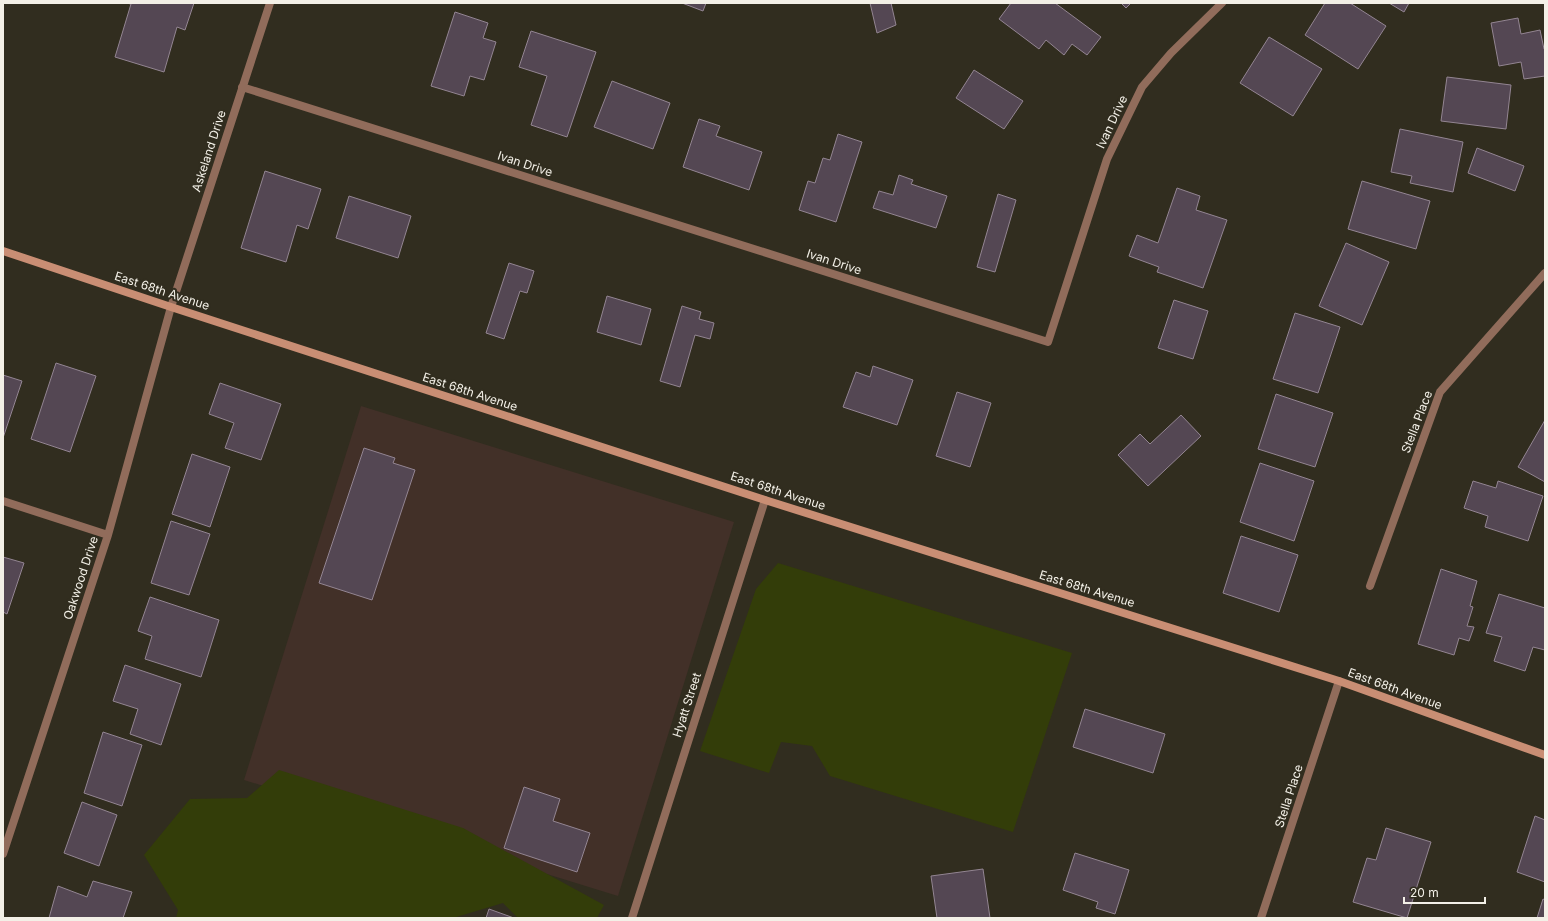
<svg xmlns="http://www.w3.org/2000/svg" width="1548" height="921" font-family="Inter,sans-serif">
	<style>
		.commercial { fill: #423028 }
		.green { fill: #333d09 }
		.building { fill: #544753; stroke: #938592 }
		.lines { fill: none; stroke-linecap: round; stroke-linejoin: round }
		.street { stroke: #916c5b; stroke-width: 8 }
		.secondary { stroke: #c98e74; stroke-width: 8 }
		.labels { text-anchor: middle; stroke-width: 4; stroke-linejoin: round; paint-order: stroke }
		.street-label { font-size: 12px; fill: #f3f0e7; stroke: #312d1f }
	</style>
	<rect width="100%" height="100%" fill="#312d1f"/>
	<path class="commercial" d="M 361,406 L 734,522 L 618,896 L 244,780 Z"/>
	<path class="green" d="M 778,563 L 1072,653 L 1013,832 L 830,776 L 812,746 L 781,742 L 769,773 L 700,751 L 756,589 Z
		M 279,770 L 463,828 L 604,905 L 597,918 L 518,918 L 503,903 L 453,918 L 176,918 L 178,910 L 144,855 L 190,799 L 247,798 Z"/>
	<path class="building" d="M 126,3 L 194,3 L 185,30 L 177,27 L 164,72 L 115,57 L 131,4 Z
		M 682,3 L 706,3 L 703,11 Z
		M 870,3 L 891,3 L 896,25 L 877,33 Z
		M 1011,3 L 1055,3 L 1101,37 L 1087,55 L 1072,44 L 1064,55 L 1046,40 L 1039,49 L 999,19 Z
		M 1121,3 L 1131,3 L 1126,8 Z
		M 1325,3 L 1350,3 L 1386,26 L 1358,69 L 1305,35 Z
		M 1389,3 L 1409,3 L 1404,12 Z
		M 455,12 L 488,23 L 483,38 L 496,42 L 484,80 L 470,76 L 464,96 L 431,86 Z
		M 1518,18 L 1521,34 L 1540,30 L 1544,49 L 1545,49 L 1545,76 L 1524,79 L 1521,62 L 1499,66 L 1491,23 Z
		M 531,31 L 596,52 L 567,137 L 531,125 L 547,76 L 519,67 Z
		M 1269,37 L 1322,69 L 1293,116 L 1240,83 Z
		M 974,70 L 1023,101 L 1004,129 L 956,98 Z
		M 1447,77 L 1511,85 L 1506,129 L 1441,121 Z
		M 612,81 L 670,103 L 653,149 L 594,127 Z
		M 699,119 L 720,126 L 716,136 L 762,152 L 749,190 L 683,167 Z
		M 1400,129 L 1463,142 L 1453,192 L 1410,183 L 1412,176 L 1391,172 Z
		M 838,134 L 862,142 L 836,222 L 799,210 L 808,181 L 815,183 L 823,158 L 830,160 Z
		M 1477,148 L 1524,166 L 1515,191 L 1468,173 Z
		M 265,171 L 321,189 L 308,229 L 297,225 L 286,262 L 241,248 Z
		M 899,175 L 913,180 L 911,184 L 947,196 L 936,228 L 873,208 L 879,191 L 893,195 Z
		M 1362,181 L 1430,201 L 1416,249 L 1348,229 Z
		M 1177,188 L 1200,196 L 1196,210 L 1227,220 L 1203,288 L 1157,272 L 1159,267 L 1129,256 L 1137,235 L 1158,243 Z
		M 998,194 L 1016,200 L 995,272 L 977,267 Z
		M 349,196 L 411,216 L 398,258 L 336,238 Z
		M 1346,243 L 1389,262 L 1362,325 L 1319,306 Z
		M 509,263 L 534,271 L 527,293 L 520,291 L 504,339 L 486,333 Z
		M 607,296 L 651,309 L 641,345 L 597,332 Z
		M 1174,300 L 1208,311 L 1193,359 L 1158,348 Z
		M 682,306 L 701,312 L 699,319 L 714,323 L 710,339 L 695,335 L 680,387 L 660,381 Z
		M 1295,313 L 1340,327 L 1318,393 L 1273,379 Z
		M 56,363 L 96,376 L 70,452 L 31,439 Z
		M 873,366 L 913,380 L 897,425 L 843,407 L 856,372 L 870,377 Z
		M 3,375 L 22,381 L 3,438 Z
		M 220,383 L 281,404 L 261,460 L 225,448 L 234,423 L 209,414 Z
		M 957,392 L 991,403 L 970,467 L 936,456 Z
		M 1276,394 L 1333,413 L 1315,467 L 1258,449 Z
		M 1181,415 L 1201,436 L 1148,486 L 1118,455 L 1140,434 L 1150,444 Z
		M 1545,420 L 1545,482 L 1518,467 Z
		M 364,448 L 395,458 L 393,463 L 415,470 L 372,600 L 319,583 Z
		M 192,454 L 230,467 L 210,527 L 172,514 Z
		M 1260,463 L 1314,481 L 1294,541 L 1240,522 Z
		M 1473,481 L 1496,488 L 1498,481 L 1543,496 L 1528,541 L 1485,527 L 1488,516 L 1464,508 Z
		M 171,521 L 210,534 L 189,595 L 151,583 Z
		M 1241,536 L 1298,555 L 1279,612 L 1223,593 Z
		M 3,557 L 24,563 L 7,614 L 3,612 Z
		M 1441,569 L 1477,581 L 1470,606 L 1473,607 L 1467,626 L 1474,627 L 1469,641 L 1459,638 L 1454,655 L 1418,644 Z
		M 1499,594 L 1545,608 L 1545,650 L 1533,647 L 1525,671 L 1494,661 L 1502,637 L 1486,633 Z
		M 150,597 L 219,620 L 201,677 L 145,659 L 152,636 L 138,631 Z
		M 125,665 L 181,684 L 161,745 L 130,734 L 138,709 L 113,701 Z
		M 1085,709 L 1165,734 L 1153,773 L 1073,747 Z
		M 103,732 L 142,745 L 122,806 L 84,793 Z
		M 524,787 L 560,799 L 553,821 L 590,833 L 577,872 L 504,848 Z
		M 82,802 L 117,815 L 99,866 L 64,853 Z
		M 1535,816 L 1545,820 L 1545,882 L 1517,872 Z
		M 1386,828 L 1431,842 L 1407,918 L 1353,902 L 1367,858 L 1376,860 Z
		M 1075,853 L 1129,870 L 1115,914 L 1096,908 L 1098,902 L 1063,890 Z
		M 983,869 L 990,918 L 937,918 L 931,876 Z
		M 93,881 L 132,892 L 123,918 L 49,918 L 58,886 L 87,897 Z
		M 1543,899 L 1545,900 L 1545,918 L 1537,918 Z
		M 489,909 L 514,918 L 486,918 Z"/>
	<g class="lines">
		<path class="street" d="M 242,87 L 1048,342 L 1107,159 L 1142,87 L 1171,53 L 1222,3
			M 3,501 L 108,535
			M 1370,586 L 1440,392 L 1545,273
			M 3,854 L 108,535 L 171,307 L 270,3
			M 632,918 L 765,500
			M 1261,918 L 1339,681"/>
		<path class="secondary" d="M 3,251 L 171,307 L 765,500 L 1339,681 L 1545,755"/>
	</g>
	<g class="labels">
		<g class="street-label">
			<text transform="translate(1112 122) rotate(-65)" y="4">Ivan Drive</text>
			<text transform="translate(209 151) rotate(-72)" y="4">Askeland Drive</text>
			<text transform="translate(525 164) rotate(18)" y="4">Ivan Drive</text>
			<text transform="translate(834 262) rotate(18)" y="4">Ivan Drive</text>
			<text transform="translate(162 291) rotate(18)" y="4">East 68th Avenue</text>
			<text transform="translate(470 392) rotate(18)" y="4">East 68th Avenue</text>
			<text transform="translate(1417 422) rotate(-69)" y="4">Stella Place</text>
			<text transform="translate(778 491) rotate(18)" y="4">East 68th Avenue</text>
			<text transform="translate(81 578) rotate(-72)" y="4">Oakwood Drive</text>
			<text transform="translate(1087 589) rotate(17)" y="4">East 68th Avenue</text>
			<text transform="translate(1395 689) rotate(20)" y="4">East 68th Avenue</text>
			<text transform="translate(687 705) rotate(-72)" y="4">Hyatt Street</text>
			<text transform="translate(1289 796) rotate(-72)" y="4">Stella Place</text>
		</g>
	</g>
	<rect width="1548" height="921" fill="none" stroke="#f3f0e7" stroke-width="8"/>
	<path d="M1404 897v6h81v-6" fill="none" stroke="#f3f0e7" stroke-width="2"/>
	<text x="1410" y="897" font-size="12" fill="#f3f0e7" stroke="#312d1f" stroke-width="3" paint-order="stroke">20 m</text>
</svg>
